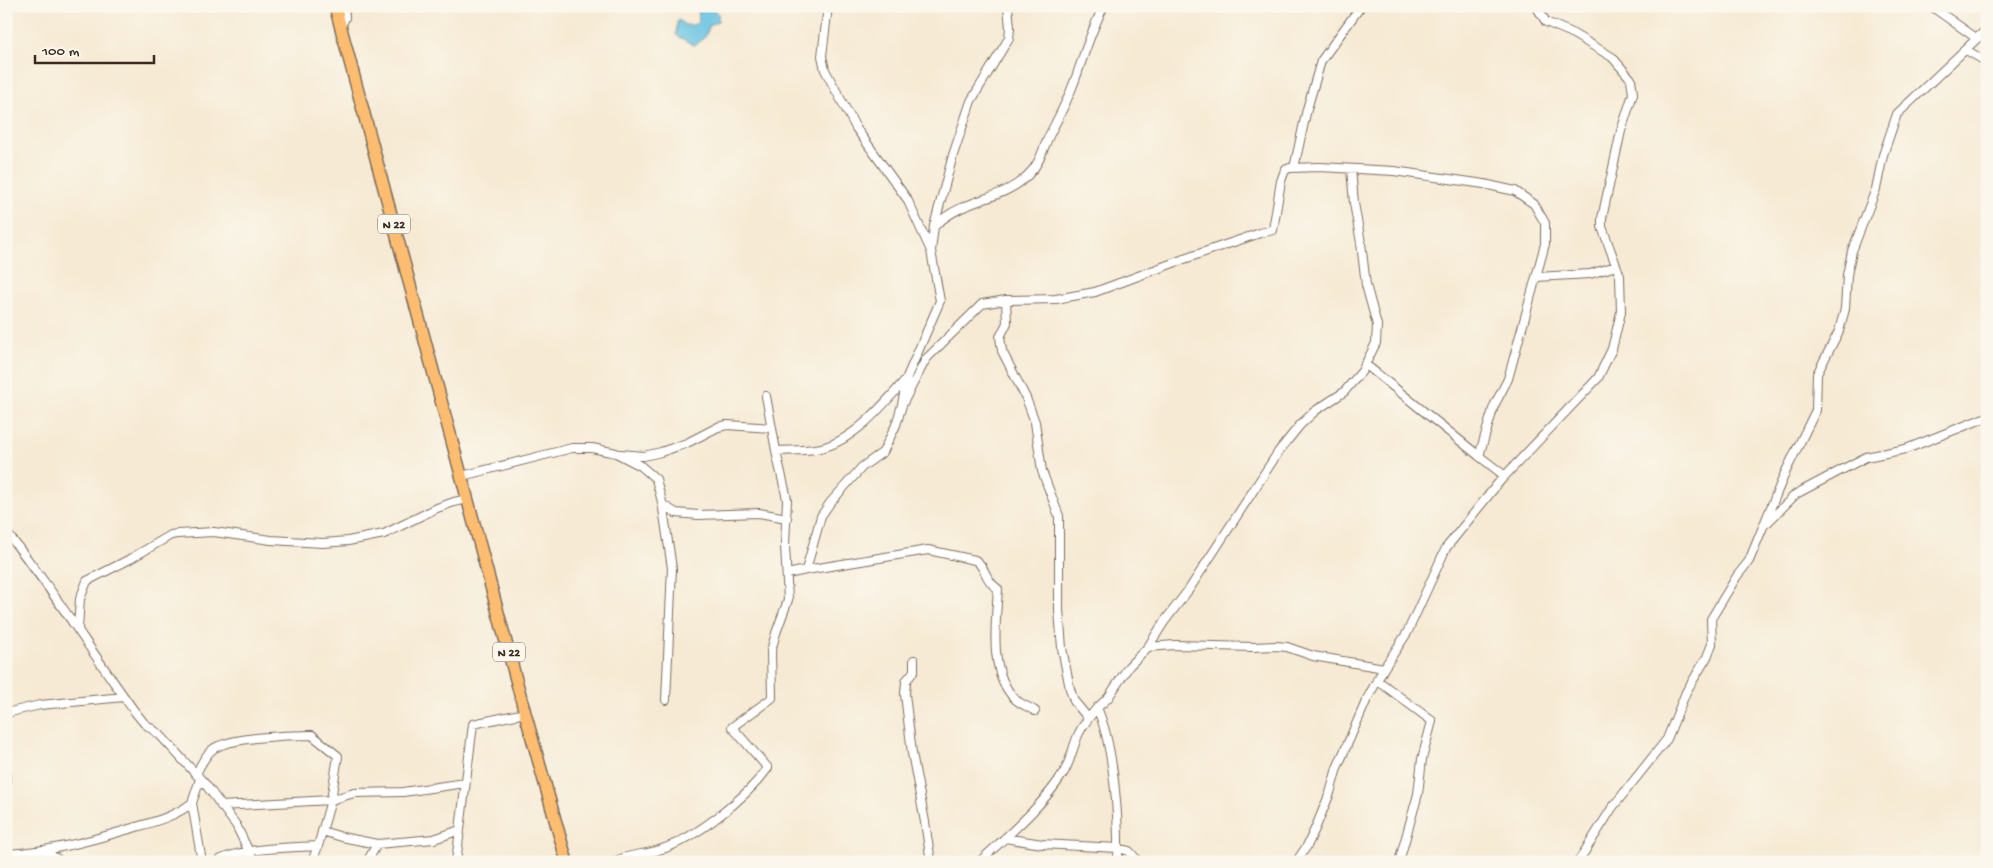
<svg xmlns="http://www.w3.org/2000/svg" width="1993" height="868" font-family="'Gochi Hand',sans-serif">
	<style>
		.water { fill: #64c1e2; stroke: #507680 }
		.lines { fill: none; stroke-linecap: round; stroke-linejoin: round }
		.minor-casing { stroke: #7c6d5e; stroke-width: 10 }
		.primary-casing { stroke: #7c6d5e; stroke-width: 14 }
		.minor { stroke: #fff; stroke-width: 8 }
		.primary { stroke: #fcbd6f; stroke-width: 11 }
		.labels { text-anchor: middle; stroke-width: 4; stroke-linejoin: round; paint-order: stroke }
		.shield { fill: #fbf7ec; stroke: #75685c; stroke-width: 1 }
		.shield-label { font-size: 12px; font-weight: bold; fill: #3b2a1e }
	</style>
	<rect width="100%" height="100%" fill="#fbf7ec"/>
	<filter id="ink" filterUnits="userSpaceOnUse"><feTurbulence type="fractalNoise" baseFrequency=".02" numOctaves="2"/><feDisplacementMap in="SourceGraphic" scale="10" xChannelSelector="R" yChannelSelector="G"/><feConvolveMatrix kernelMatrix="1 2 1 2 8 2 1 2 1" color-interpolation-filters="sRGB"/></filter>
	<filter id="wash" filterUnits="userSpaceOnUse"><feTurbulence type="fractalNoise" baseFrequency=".0096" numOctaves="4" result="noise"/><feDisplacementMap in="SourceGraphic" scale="20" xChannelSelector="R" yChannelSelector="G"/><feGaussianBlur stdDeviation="1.12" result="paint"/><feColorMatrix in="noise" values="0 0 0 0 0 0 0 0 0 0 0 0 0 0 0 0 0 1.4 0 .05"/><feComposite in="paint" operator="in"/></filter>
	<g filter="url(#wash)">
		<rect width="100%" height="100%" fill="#f6ead4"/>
		<path class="water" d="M 703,6 L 714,10 L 718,13 L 718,21 L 710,25 C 706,35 704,41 693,45 L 676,35 L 677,22 L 679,20 L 685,25 L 693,25 L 699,22 L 698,9 Z"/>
	</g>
	<g filter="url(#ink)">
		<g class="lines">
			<g class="minor-casing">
				<path id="minor" d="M 828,6 L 822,56 L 825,70 L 856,128 L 907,199 L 931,251
					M 1931,6 L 1976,38
					M 341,26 L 345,18 L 344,6
					M 1966,50 L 1987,62
					M 1294,168 L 1307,109 L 1321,61 L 1361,6
					M 936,225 C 963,198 1003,201 1028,175 C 1041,163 1043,147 1051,132 C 1060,115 1068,99 1075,80 C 1084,55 1091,30 1104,6
					M 1006,300 L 1007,323 L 1000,337 L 1002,351 L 1026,398 L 1035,422 L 1042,471 L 1059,516 L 1059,610 L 1062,648 L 1070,689 L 1074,701 L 1088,718
					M 1365,364 L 1479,456
					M 902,405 L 926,359 L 982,304 L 1006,300 L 1056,299 L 1095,292 L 1184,259 L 1260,233 L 1273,230 L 1281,181 L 1285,170 L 1290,168 L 1320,167 L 1394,171 L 1484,184 L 1515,191 L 1534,204 L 1545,223 L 1545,244 L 1536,277 L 1590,274 L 1616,266
					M 776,451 C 789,450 802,451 815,449 C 851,445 884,404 906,379
					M 620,454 L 644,456 L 661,452 L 687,443 L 718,427 L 727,425 L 772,428
					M 462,476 L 572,448 L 592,448 L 616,453 L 641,466 L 656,479 L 662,502 L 672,568 L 666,700
					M 1505,476 L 1479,456 L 1494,406 L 1508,379 L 1536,277
					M 663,505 L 676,513 L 698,515 L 759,513 L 787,518
					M 1767,523 L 1796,494 L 1866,457 L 1906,449 L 1987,417
					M 6,532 C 53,589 91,652 135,712 L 144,723 L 160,735 L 206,785 L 236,825 L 254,862
					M 806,570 L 928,550 L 975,560 C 986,566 984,580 998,589 C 996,622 988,672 1015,699 C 1020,704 1029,707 1035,711
					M 787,574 L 806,570 L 821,516 L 830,503 L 862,467 L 883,452 L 896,425 L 902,405 L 907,377 L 940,301 L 931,251 L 934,226 L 953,155 L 971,101 L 1009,38 L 1010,28 L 1008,6
					M 78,628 L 80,599 L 87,581 L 130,559 L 171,535 L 177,534 L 214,532 L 271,540 L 323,543 L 348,541 L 384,534 L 437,508 L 454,502 L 468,499
					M 1148,647 L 1175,645 L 1253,647 L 1276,646 L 1287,647 L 1313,656 L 1384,668
					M 914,660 L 914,671 L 906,681 L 905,694 L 912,753 L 925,822 L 931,862
					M 1377,680 L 1432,721 L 1422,759 L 1418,794 L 1399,862
					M 6,713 L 40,705 L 124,697
					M 6,761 L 6,834
					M 196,774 C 200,766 205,755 213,749 C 230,737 290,735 312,735 L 338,756 L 331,800 L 318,846 L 312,862
					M 200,779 L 192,803 L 202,862
					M 221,806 L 331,800 L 354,793 L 403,792 L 465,783
					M 322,831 L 342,837 L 377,844
					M 1005,838 L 1042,844 L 1118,848 L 1129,851 L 1139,862
					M 44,851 L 62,862
					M 6,854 C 48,852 86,842 126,830 C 149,823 173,818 192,803
					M 216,862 C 239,848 291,847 318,846
					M 367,862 L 377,844 L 434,839 L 460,830
					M 456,862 L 473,724 L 525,713
					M 614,862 C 628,854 644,855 659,850 C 694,840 746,798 768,768 L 732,727 L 772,698 L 771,651 L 776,633 L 788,600 L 785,546 L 787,499 L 777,456 L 766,396
					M 979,862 C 1008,835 1043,806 1064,772 C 1071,760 1073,746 1079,733 C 1084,723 1090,716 1097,708
					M 1118,862 C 1119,820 1114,745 1097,708 L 1108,698 L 1129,666 L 1148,647 L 1164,622 L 1190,588 L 1279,451 L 1300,425 L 1315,411 L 1344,392 L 1362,371 L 1376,343 L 1377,325 L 1366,285 L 1361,243 L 1354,203 L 1351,169
					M 1296,862 L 1307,846 L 1315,829 L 1330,793 L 1337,768 L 1367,699 L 1384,668 L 1407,633 L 1446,548 L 1500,481 L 1598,378 L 1612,349 L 1621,312 L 1620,276 L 1602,227 L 1602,218 L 1621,131 L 1633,94 L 1631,79 L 1612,57 L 1570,32 L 1546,22 L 1536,6
					M 1578,862 L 1612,808 L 1667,739 L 1686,692 L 1707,657 L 1712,644 L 1711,619 L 1737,576 L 1749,561 L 1785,473 L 1816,410 L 1817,374 L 1839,331 L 1845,309 L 1847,275 L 1852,251 L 1876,189 L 1883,155 L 1897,114 L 1987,29"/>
			</g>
			<g class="primary-casing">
				<path id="primary" d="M 335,6 L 525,713 L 567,862"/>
			</g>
			<use href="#minor" class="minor"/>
			<use href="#primary" class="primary"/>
		</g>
	</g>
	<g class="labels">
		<g class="shield">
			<rect x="378" y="214.5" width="32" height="19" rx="4"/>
			<rect x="493" y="642.5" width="32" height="19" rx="4"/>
		</g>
		<g class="shield-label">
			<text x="394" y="228">N 22</text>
			<text x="509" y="656">N 22</text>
		</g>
	</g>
	<rect width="1993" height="868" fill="none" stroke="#fbf7ec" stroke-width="25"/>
	<path d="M35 55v8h119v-8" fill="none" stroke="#3b2a1e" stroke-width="2.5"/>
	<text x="42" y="55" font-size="15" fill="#3b2a1e" stroke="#fbf7ec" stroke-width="4" paint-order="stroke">100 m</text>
</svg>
